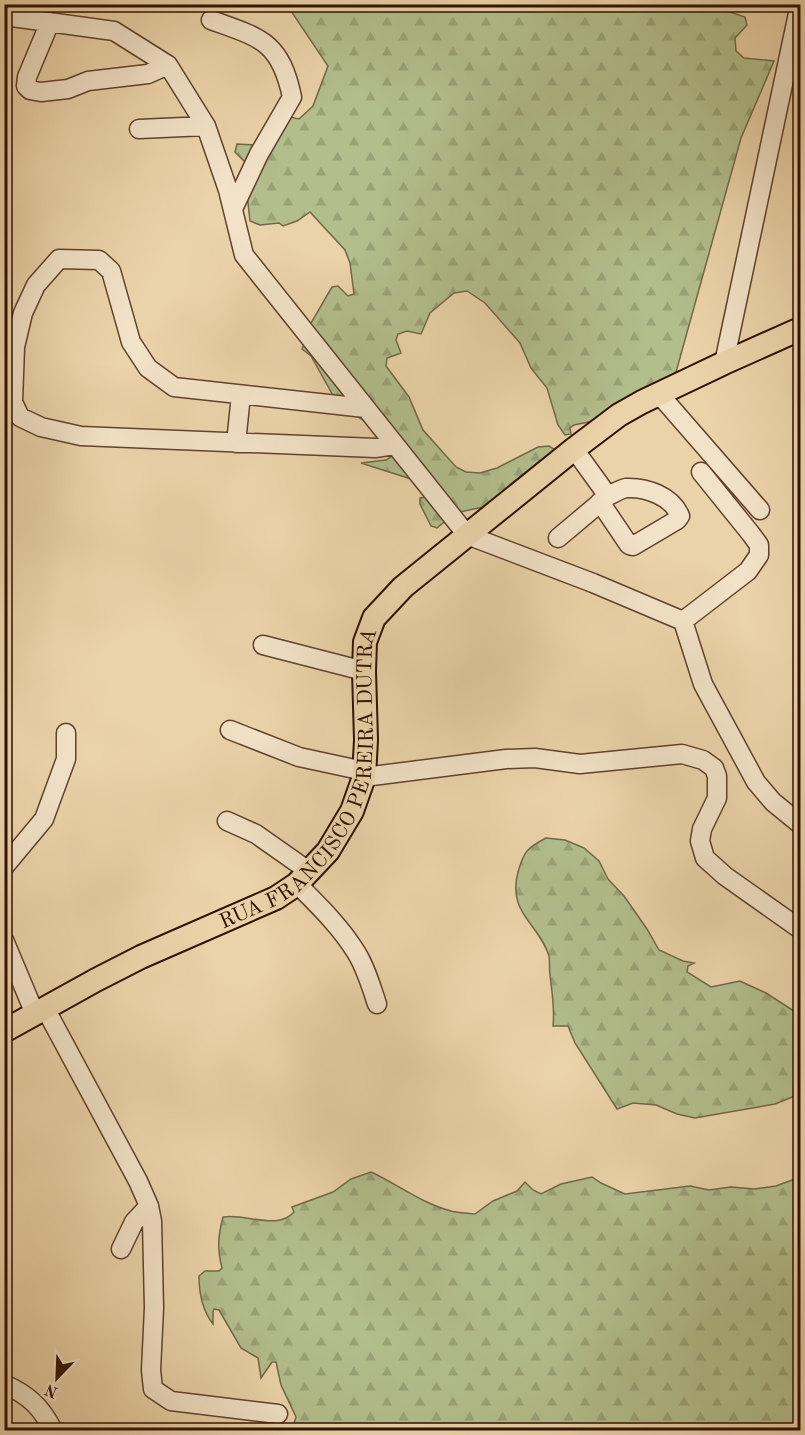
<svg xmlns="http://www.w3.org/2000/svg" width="805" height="1435" font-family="'Old Standard TT',serif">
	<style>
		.forest { fill: url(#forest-firs); stroke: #726848; stroke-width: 1.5 }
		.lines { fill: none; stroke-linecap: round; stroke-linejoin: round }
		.minor-casing { stroke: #60422d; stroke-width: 21 }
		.major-casing { stroke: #311104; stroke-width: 26 }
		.minor { stroke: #f2e2c7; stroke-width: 18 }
		.major { stroke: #ebd3a9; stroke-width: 22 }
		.labels { text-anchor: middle; stroke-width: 5; stroke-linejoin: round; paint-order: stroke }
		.street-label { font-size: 21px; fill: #311104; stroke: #f2e2c7 }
	</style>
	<defs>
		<pattern id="forest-firs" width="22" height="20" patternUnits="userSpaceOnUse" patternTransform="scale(1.5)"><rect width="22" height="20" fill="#b2be8c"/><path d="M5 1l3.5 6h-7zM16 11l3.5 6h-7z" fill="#9aa277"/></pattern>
	</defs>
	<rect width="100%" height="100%" fill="#ebd3a9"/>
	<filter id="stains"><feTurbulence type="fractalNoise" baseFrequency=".00333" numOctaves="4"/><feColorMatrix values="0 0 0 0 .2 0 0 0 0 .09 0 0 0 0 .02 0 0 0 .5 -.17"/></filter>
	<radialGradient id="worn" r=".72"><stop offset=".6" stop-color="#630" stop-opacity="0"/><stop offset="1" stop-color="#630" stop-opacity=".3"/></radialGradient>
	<path class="forest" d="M 287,5 L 709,5 L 745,17 L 747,25 L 735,38 L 736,51 L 744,58 L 774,61 L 741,138 L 673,383 L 603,419 L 574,425 L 570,428 L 571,434 L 565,435 L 558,425 L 547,388 L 531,368 L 520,343 L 485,303 L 467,291 L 454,293 L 430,313 L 421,334 L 407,331 L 398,334 L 396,340 L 401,353 L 387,358 L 386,366 L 409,397 L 423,430 L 456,467 L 466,472 L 480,473 L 497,468 L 538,447 L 549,446 L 557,451 L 488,506 L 455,513 L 437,528 L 431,526 L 420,504 L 420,498 L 428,497 L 411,479 L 361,463 L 386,460 L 395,454 L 365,421 L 339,406 L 311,356 L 302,349 L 311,323 L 332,287 L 338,286 L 348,296 L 354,294 L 350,263 L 345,250 L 310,212 L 297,221 L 283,226 L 279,223 L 260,225 L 250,221 L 246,184 L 252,169 L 235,152 L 237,144 L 256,145 L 290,117 L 299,119 L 313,106 L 328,66 Z
		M 546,838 L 565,840 L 584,848 L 599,861 L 608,879 L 624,896 L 647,929 L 659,950 L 683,961 L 694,963 L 688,966 L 687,972 L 711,987 L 740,981 L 766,993 L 800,1015 L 800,1094 L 775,1104 L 695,1118 L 677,1114 L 656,1105 L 633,1103 L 617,1109 L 575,1043 L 568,1026 L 553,1026 C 555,1009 552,993 550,975 C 549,969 550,962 549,956 C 539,923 507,914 518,872 C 524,851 527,848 546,838 Z
		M 371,1172 C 397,1184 423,1204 451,1211 C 459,1213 467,1213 475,1214 L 493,1201 L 517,1191 L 525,1182 L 533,1190 L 541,1194 L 561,1184 L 592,1177 L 601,1183 L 625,1194 L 690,1186 L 709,1190 L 731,1187 L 754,1189 L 776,1186 L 800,1177 L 800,1430 L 287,1430 L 293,1426 L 296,1417 L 281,1385 L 276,1362 L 272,1362 L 261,1378 L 258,1358 L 241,1348 L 219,1310 L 214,1309 L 213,1312 L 213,1324 C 202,1310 199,1293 199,1276 L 205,1271 L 219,1271 L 222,1268 C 217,1249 218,1236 223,1217 C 246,1213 277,1231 294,1212 L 292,1207 L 333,1192 L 351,1179 Z"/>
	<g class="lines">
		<g class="minor-casing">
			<path id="minor" d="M 4,13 L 12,17 L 114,31 L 168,65 L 206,126 L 228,190 L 244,255 L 467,535 L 593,583 L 683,621 L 703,684 L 756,782 L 773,802 L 800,824
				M 211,20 C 261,38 280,41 292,97 L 259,154 L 233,209
				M 50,22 L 27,77 L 26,86 L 30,90 L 41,92 L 68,89 L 88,81 L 148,74 L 168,65
				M 139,129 L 206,126
				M 724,363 L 800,4
				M 659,394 L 760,510
				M 365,408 L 174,387 L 148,368 L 131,342 L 111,271 L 99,260 L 59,259 L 36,285 L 23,313 L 15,347 L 13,402 L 20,417 L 41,427 L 81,436 L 375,448 L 395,445
				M 236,443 L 241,395
				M 600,502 L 629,545 L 633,546 L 677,520 L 680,516 C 672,496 646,487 626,488 C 620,489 613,494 608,496
				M 558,538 L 608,496 L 574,449
				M 683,621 L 748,571 L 759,555 L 759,545 L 751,534 L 701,472
				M 263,645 L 364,671
				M 230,730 L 299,757 L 364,771
				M 364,777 L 506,759 L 535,758 L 580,764 L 682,754 L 703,760 L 714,768 L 717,776 L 717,798 L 702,829 L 700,841 L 705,858 L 725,876 L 800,929
				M 227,821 L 256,834 L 310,872
				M 4,867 L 44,819 L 66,759 L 66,733
				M 297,884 C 318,905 340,926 356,952 C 366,968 371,986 377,1004
				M 4,940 L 35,1014
				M 45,1008 L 138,1181 L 149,1206 L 152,1221 L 154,1308 L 151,1370 L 153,1389 L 171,1401 L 278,1414
				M 121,1249 L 134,1222 L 149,1206
				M 4,1384 C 29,1395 41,1407 53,1430"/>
		</g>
		<g class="major-casing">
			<g id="major">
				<path id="s1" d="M 4,1031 L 96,980 L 141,957 L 276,898 L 297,884 L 328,851 L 352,811 L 364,777 L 366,740 L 364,671 L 365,642 L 374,618 L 403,587 L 574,449 L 619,415 L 642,402 L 724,363 L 800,329"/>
			</g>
		</g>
		<use href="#minor" class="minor"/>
		<use href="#major" class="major"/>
	</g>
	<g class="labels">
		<g class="street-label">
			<text dy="7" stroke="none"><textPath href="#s1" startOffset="424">RUA FRANCISCO PEREIRA DUTRA</textPath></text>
		</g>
	</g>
	<rect width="805" height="1435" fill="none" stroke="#ebd3a9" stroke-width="24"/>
	<rect x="6" y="6" width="793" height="1423" fill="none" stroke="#311104" stroke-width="3"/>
	<rect x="12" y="12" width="781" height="1411" fill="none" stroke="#311104" stroke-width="1.5"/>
	<g transform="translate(57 1378) rotate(203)" stroke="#f2e2c7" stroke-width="4.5" paint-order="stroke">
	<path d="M0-4.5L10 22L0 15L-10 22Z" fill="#311104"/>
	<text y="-9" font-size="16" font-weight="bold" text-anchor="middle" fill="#311104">N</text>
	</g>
	<rect width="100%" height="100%" filter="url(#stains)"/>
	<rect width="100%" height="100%" fill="url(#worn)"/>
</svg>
